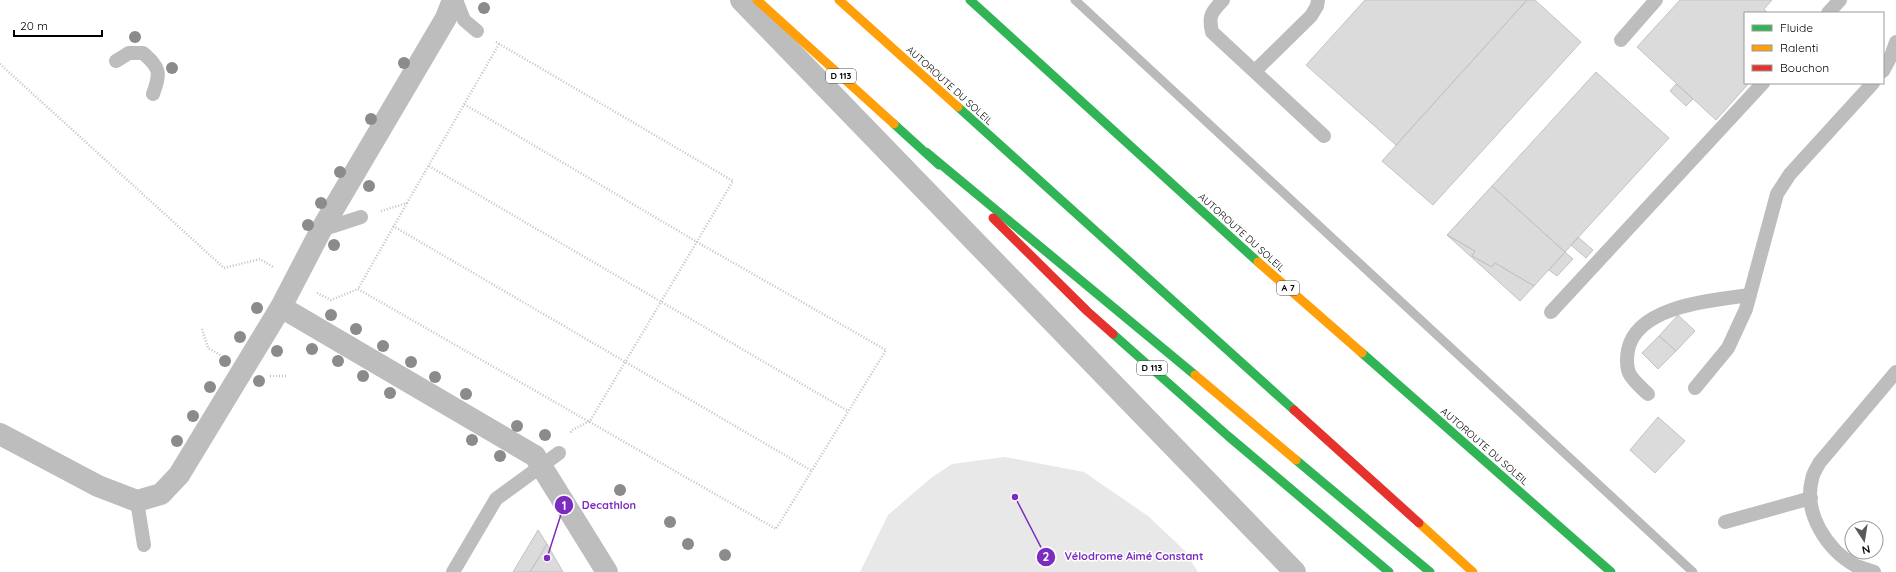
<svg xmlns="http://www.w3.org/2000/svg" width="1896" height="572" font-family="Quicksand,sans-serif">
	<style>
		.green { fill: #e8e8e8 }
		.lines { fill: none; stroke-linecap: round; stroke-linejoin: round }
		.stream { stroke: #bababa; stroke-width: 9 }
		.building { fill: #dbdbdb; stroke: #c3c3c3 }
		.path { stroke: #c2c2c2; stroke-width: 2.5; stroke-dasharray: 1 2; stroke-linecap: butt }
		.lane { stroke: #bdbdbd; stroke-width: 14 }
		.street { stroke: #bdbdbd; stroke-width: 22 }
		.fast { stroke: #30b455; stroke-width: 9 }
		.slow { stroke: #ff9f0a; stroke-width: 9 }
		.jam { stroke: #e5322d; stroke-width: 9 }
		.tree { fill: #8b8b8b }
		.labels { text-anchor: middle; stroke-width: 3; stroke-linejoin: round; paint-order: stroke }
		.shield { fill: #fff; stroke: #4c4c4c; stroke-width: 1 }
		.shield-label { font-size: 9px; font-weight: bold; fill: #000 }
		.street-label { font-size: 10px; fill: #000; stroke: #fff }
		.leader { fill: none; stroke: #7b2cbf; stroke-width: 1.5 }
		.callout-dot { fill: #7b2cbf; stroke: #fff; stroke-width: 1.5 }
		.mark-label { font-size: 12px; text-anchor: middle; font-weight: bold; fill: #fff }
		.callout-label { font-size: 11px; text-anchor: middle; font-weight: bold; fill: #7b2cbf; stroke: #fff; stroke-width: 3; stroke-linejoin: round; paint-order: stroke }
	</style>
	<rect width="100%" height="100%" fill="#fff"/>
	<path class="green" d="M 1005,457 L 1084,472 L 1148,516 L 1184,550 L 1198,572 L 860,572 L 888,515 L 931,478 L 952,464 Z"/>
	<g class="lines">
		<path class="stream" d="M 1075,0 L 1693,572"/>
	</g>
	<path class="building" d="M 1365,0 L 1527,0 L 1396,145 L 1306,65 Z
		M 1527,0 L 1535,0 L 1581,42 L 1433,205 L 1382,161 Z
		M 1680,0 L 1772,0 L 1764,9 L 1768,13 L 1745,13 L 1745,83 L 1749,83 L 1716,120 L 1637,47 Z
		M 1596,72 L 1669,138 L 1565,252 L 1492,186 Z
		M 1676,84 L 1693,99 L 1686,106 L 1670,91 Z
		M 1492,186 L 1565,252 L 1534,286 L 1495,263 L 1492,267 L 1472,256 L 1475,251 L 1447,235 Z
		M 1447,235 L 1475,251 L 1472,256 L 1492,267 L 1495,263 L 1534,286 L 1520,301 Z
		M 1578,237 L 1593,250 L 1586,258 L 1571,245 Z
		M 1565,252 L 1573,259 L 1557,276 L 1549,270 Z
		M 1678,315 L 1695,331 L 1676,351 L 1659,336 Z
		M 1659,336 L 1676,351 L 1658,369 L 1642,353 Z
		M 1658,417 L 1685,441 L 1655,473 L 1630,450 Z
		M 538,530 L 547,544 L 530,572 L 513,572 Z
		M 547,544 L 563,572 L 530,572 Z"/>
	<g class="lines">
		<path class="path" d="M 496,42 L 733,181 L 590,421 L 572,430 L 570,434
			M 0,64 L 224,268 L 260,259 L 273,267
			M 429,166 L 848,411
			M 407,203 L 358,289 L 776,529 L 886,350 L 697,242 L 464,104
			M 381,211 L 407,203 L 499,44
			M 393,226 L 812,471
			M 317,293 L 331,300 L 358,289
			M 202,329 L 208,348 L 222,356
			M 270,376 L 288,376"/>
		<path class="lane" d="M 456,0 L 464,20 L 477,31
			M 1223,0 C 1212,12 1208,15 1212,32 L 1324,136
			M 1828,13 L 1840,0
			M 1621,40 L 1656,0
			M 116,61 L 129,53 L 143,53 C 160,68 161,72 153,94
			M 1255,71 L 1311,16 L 1317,6 L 1318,0
			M 1883,71 L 1891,56 L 1896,42
			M 321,230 L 361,217
			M 1551,312 L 1763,83
			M 1695,388 L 1728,348 L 1746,309 L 1777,194 L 1790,174 L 1873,83
			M 1648,394 C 1631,378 1624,374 1628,350 C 1637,305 1714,300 1750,295
			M 137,501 L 144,545
			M 1725,522 L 1811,498
			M 453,572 L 496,499 L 559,453
			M 1874,572 C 1868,570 1862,568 1856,566 C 1827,550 1803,513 1812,479 C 1813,473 1817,467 1820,462 L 1896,372"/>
		<path class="street" d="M 741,0 L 1295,572
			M 281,307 L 535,456 L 607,572
			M 0,434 L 98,486 L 137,501 L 161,494 L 179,475 L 281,307 L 321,230 L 446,18 L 453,0"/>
		<path class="fast" d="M 970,0 L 1258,262
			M 958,107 L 1294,410
			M 894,124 L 939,165
			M 926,152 L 1195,375
			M 1113,334 L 1228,436 L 1389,572
			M 1362,353 L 1611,572
			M 1296,460 L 1430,572"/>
		<path class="slow" d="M 757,0 L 894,124
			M 839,0 L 958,107
			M 1258,262 L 1362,353
			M 1195,375 L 1296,460
			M 1419,523 L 1473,572"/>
		<path class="jam" d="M 993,218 L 1087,311 L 1113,334
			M 1294,410 L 1419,523"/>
	</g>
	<g class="tree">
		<circle cx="484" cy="8" r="6"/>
		<circle cx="135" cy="37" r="6"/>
		<circle cx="404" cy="63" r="6"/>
		<circle cx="172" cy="68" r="6"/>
		<circle cx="371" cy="119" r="6"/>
		<circle cx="340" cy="172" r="6"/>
		<circle cx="369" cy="186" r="6"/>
		<circle cx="321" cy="203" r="6"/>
		<circle cx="308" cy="225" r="6"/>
		<circle cx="334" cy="245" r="6"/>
		<circle cx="257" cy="308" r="6"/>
		<circle cx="331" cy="315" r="6"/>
		<circle cx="356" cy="329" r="6"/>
		<circle cx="240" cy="337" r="6"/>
		<circle cx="383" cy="346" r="6"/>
		<circle cx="312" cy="349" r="6"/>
		<circle cx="277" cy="351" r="6"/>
		<circle cx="225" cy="361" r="6"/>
		<circle cx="338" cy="361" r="6"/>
		<circle cx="411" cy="362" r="6"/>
		<circle cx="363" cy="376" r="6"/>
		<circle cx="435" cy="377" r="6"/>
		<circle cx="259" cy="381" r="6"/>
		<circle cx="210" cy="387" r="6"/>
		<circle cx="390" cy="393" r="6"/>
		<circle cx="466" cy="394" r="6"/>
		<circle cx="193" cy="416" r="6"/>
		<circle cx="517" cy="426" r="6"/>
		<circle cx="545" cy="435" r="6"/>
		<circle cx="472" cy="440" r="6"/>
		<circle cx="177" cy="441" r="6"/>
		<circle cx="500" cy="456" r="6"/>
		<circle cx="620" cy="490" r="6"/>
		<circle cx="670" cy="522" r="6"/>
		<circle cx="688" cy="544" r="6"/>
		<circle cx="725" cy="555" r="6"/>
	</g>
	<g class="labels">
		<g class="shield">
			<rect x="826" y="69" width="30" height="14" rx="3"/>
			<rect x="1277" y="281" width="22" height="14" rx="3"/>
			<rect x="1137" y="361" width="30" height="14" rx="3"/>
		</g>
		<g class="shield-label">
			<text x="841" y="79">D 113</text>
			<text x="1288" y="291">A 7</text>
			<text x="1152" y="371">D 113</text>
		</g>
		<g class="street-label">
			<text transform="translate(950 85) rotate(42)" y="4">AUTOROUTE DU SOLEIL</text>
			<text transform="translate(1242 232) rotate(42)" y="4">AUTOROUTE DU SOLEIL</text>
			<text transform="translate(1485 446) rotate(41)" y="4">AUTOROUTE DU SOLEIL</text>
		</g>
	</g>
	<path class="leader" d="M547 558L564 505M1015 497L1046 557"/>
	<g class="callout-dot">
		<circle cx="547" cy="558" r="4"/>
		<circle cx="1015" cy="497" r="4"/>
		<circle cx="564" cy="505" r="10"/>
		<circle cx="1046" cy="557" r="10"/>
	</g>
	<g class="mark-label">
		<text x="564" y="510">1</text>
		<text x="1046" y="561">2</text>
	</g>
	<g class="callout-label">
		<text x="609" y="509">Decathlon</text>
		<text x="1134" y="560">Vélodrome Aimé Constant</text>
	</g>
	<rect x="1744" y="12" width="140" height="72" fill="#ffffff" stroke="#999999"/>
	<rect x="1752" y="25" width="20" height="6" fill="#30b455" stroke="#999999"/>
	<text x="1780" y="32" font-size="12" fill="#000000">Fluide</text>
	<rect x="1752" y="45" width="20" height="6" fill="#ff9f0a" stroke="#999999"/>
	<text x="1780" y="52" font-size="12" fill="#000000">Ralenti</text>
	<rect x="1752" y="65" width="20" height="6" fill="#e5322d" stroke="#999999"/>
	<text x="1780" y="72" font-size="12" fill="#000000">Bouchon</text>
	<g transform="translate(1864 540) rotate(168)"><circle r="19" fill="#ffffff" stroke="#999999"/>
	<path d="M0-3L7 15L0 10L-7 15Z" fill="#595959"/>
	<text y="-6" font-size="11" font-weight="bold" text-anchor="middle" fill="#000000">N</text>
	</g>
	<path d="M14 30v6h88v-6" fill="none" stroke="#000000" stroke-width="2"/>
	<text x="20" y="30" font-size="12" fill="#000000" stroke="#ffffff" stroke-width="3" paint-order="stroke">20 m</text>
</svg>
